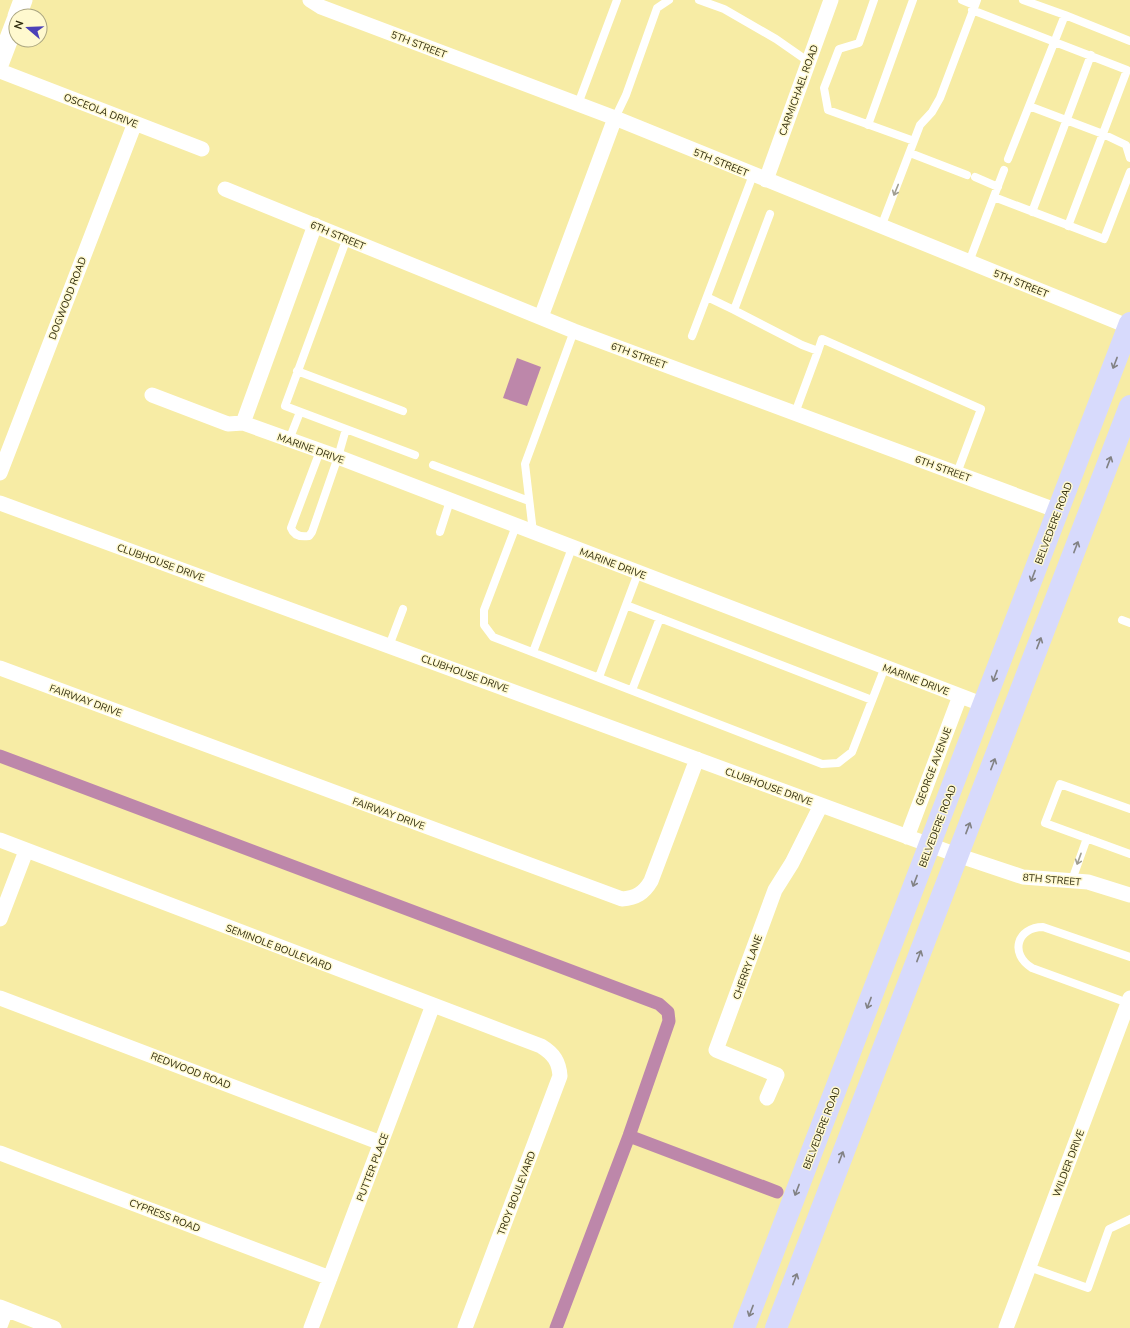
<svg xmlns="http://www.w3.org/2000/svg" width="1130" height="1328" font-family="'Nunito Sans',sans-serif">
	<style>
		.water { fill: #bd87aa }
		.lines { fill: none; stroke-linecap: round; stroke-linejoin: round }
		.canal { stroke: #bd87aa; stroke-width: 13 }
		.service { stroke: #fff; stroke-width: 8 }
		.minor { stroke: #fff; stroke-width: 15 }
		.tertiary { stroke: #fff; stroke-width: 19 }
		.primary { stroke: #d7dafc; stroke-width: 22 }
		.oneway { stroke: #a19f92 }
		.oneway2 { stroke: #828284 }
		.labels { text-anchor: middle; stroke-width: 3; stroke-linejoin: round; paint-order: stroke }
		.street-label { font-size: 10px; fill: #2e2a0c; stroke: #fff9cf }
	</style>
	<rect width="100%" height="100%" fill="#f7eca5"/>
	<path class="water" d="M 517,358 L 541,367 L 527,406 L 503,398 Z"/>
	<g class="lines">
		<path class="canal" d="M 0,756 L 659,1004 L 668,1012 L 669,1021 L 629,1136 L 556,1328
			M 629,1136 L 777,1192"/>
		<path class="service" d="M 699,0 L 724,9 L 776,39 L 809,62
			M 874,0 L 859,43 L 839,49 L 824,88 L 828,110 L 914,141
			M 962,0 L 974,5
			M 1023,0 L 1065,15
			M 972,10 L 1127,70 L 1068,226
			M 578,104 L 617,0
			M 1029,106 L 1103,134 L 1126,145 L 1130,158
			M 615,118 L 626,95 L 657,8 L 669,0
			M 868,125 L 913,0
			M 910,153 L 967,175
			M 1008,159 L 1065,15 L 1130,41
			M 975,177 L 998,187
			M 994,197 L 1104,239 L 1130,172
			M 1032,212 L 1091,55
			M 770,214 L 734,310 L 802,345 L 818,351 L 795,413
			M 881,227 L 920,125 L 932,112 L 940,98 L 977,0
			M 347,238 L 285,406 L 415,455
			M 969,262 L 1004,170
			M 707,297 L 734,310
			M 692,336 L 753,175
			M 818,351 L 822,339 L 981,409 L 957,473
			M 297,371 L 403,411
			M 289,440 L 300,412
			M 320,451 L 291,528 C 294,536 302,537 309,536 L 312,532 L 338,457 L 346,429
			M 433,465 L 529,501
			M 516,526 L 484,610 L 484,625 L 493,637 L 822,764 L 838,763 L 852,752 L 885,667
			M 440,532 L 450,501
			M 533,532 L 525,464 L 574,331
			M 626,605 L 872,700
			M 1122,620 L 1130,623
			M 389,646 L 403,609
			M 533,652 L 572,548
			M 599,677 L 638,573
			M 632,690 L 660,618
			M 1130,809 L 1060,784 L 1045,823 L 1130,854
			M 1072,880 L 1087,838
			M 1128,1003 L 1032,968 C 1009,954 1017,927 1043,927 L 1130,957
			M 1029,1267 L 1088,1288 L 1109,1229 L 1130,1219"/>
		<path class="minor" d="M 310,0 L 321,7 L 615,118 L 1130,327
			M 0,71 L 202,149
			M 766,180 L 831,0
			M 225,189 L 574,331 L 1058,511
			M 541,317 L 615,118
			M 152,395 L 228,424 L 243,423 L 338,457 L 984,705
			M 243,423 L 315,225
			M 0,473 L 135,123
			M 0,503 L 957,855 L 1023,877 L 1088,882 L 1130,895
			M 0,668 L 622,899 C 636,898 644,893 651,881 L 697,759
			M 907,837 L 960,696
			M 0,840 L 541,1046 C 554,1054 559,1062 560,1076 L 465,1328
			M 0,919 L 26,851
			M 0,998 L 381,1143
			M 767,1098 L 777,1075 L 716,1050 L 775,890 L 792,863 L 821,805
			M 0,1153 L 330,1278
			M 0,1307 L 54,1328
			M 0,1326 L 6,1310
			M 311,1328 L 433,1005
			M 1006,1328 L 1130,998"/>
		<path class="tertiary" d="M 17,16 L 23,0
			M 0,62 L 16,20"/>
		<path class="primary" d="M 744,1328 L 1130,323
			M 776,1328 L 1130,406"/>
	</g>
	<defs><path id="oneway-shaft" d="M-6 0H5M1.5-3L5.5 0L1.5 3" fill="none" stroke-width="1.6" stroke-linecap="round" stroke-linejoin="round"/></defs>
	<g class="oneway">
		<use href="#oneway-shaft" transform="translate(896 190) rotate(112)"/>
		<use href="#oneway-shaft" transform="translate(1079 859) rotate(110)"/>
	</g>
	<g class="oneway2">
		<use href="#oneway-shaft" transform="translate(1115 363) rotate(111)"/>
		<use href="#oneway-shaft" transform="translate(1109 462) rotate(-69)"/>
		<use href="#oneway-shaft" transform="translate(1076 547) rotate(-69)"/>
		<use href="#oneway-shaft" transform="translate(1033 576) rotate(111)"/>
		<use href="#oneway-shaft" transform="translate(1039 643) rotate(-69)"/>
		<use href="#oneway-shaft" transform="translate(995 676) rotate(111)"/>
		<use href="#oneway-shaft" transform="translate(993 764) rotate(-69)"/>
		<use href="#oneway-shaft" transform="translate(968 828) rotate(-69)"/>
		<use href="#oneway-shaft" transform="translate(915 881) rotate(111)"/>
		<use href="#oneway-shaft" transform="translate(919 956) rotate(-69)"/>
		<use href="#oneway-shaft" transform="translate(869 1003) rotate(111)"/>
		<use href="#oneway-shaft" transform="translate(841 1157) rotate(-69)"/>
		<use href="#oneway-shaft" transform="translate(797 1190) rotate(111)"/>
		<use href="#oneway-shaft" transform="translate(795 1279) rotate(-69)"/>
		<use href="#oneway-shaft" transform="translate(751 1311) rotate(111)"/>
	</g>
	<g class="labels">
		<g class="street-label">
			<text transform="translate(419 44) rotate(21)" y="4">5TH STREET</text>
			<text transform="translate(798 90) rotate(-70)" y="4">CARMICHAEL ROAD</text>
			<text transform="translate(101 110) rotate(21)" y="4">OSCEOLA DRIVE</text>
			<text transform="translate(721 162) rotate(22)" y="4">5TH STREET</text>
			<text transform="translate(338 235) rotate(23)" y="4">6TH STREET</text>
			<text transform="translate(1021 283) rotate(22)" y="4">5TH STREET</text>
			<text transform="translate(67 298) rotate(-69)" y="4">DOGWOOD ROAD</text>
			<text transform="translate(639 355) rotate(20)" y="4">6TH STREET</text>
			<text transform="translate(311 448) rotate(20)" y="4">MARINE DRIVE</text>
			<text transform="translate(943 468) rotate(20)" y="4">6TH STREET</text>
			<text transform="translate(1053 523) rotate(-69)" y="4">BELVEDERE ROAD</text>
			<text transform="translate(161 562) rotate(20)" y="4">CLUBHOUSE DRIVE</text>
			<text transform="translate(613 563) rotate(21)" y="4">MARINE DRIVE</text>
			<text transform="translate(465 673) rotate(20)" y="4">CLUBHOUSE DRIVE</text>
			<text transform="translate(916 679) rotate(21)" y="4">MARINE DRIVE</text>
			<text transform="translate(86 700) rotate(20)" y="4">FAIRWAY DRIVE</text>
			<text transform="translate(933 766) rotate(-69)" y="4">GEORGE AVENUE</text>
			<text transform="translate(769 786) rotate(20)" y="4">CLUBHOUSE DRIVE</text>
			<text transform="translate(389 813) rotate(20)" y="4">FAIRWAY DRIVE</text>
			<text transform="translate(937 826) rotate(-69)" y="4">BELVEDERE ROAD</text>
			<text transform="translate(1052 879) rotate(5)" y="4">8TH STREET</text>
			<text transform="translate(279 947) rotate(21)" y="4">SEMINOLE BOULEVARD</text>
			<text transform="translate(747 967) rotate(-70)" y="4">CHERRY LANE</text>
			<text transform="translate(191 1070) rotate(21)" y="4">REDWOOD ROAD</text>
			<text transform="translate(821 1128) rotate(-69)" y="4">BELVEDERE ROAD</text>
			<text transform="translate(1068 1163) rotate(-69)" y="4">WILDER DRIVE</text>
			<text transform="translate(372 1167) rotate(-69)" y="4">PUTTER PLACE</text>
			<text transform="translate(516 1193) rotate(-69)" y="4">TROY BOULEVARD</text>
			<text transform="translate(165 1215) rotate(21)" y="4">CYPRESS ROAD</text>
		</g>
	</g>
	<g transform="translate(28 28) rotate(289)"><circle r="19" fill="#fff9cf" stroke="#aba681"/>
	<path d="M0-3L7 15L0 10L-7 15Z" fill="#4c41b8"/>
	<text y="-6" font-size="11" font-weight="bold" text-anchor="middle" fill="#2e2a0c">N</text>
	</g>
</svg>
